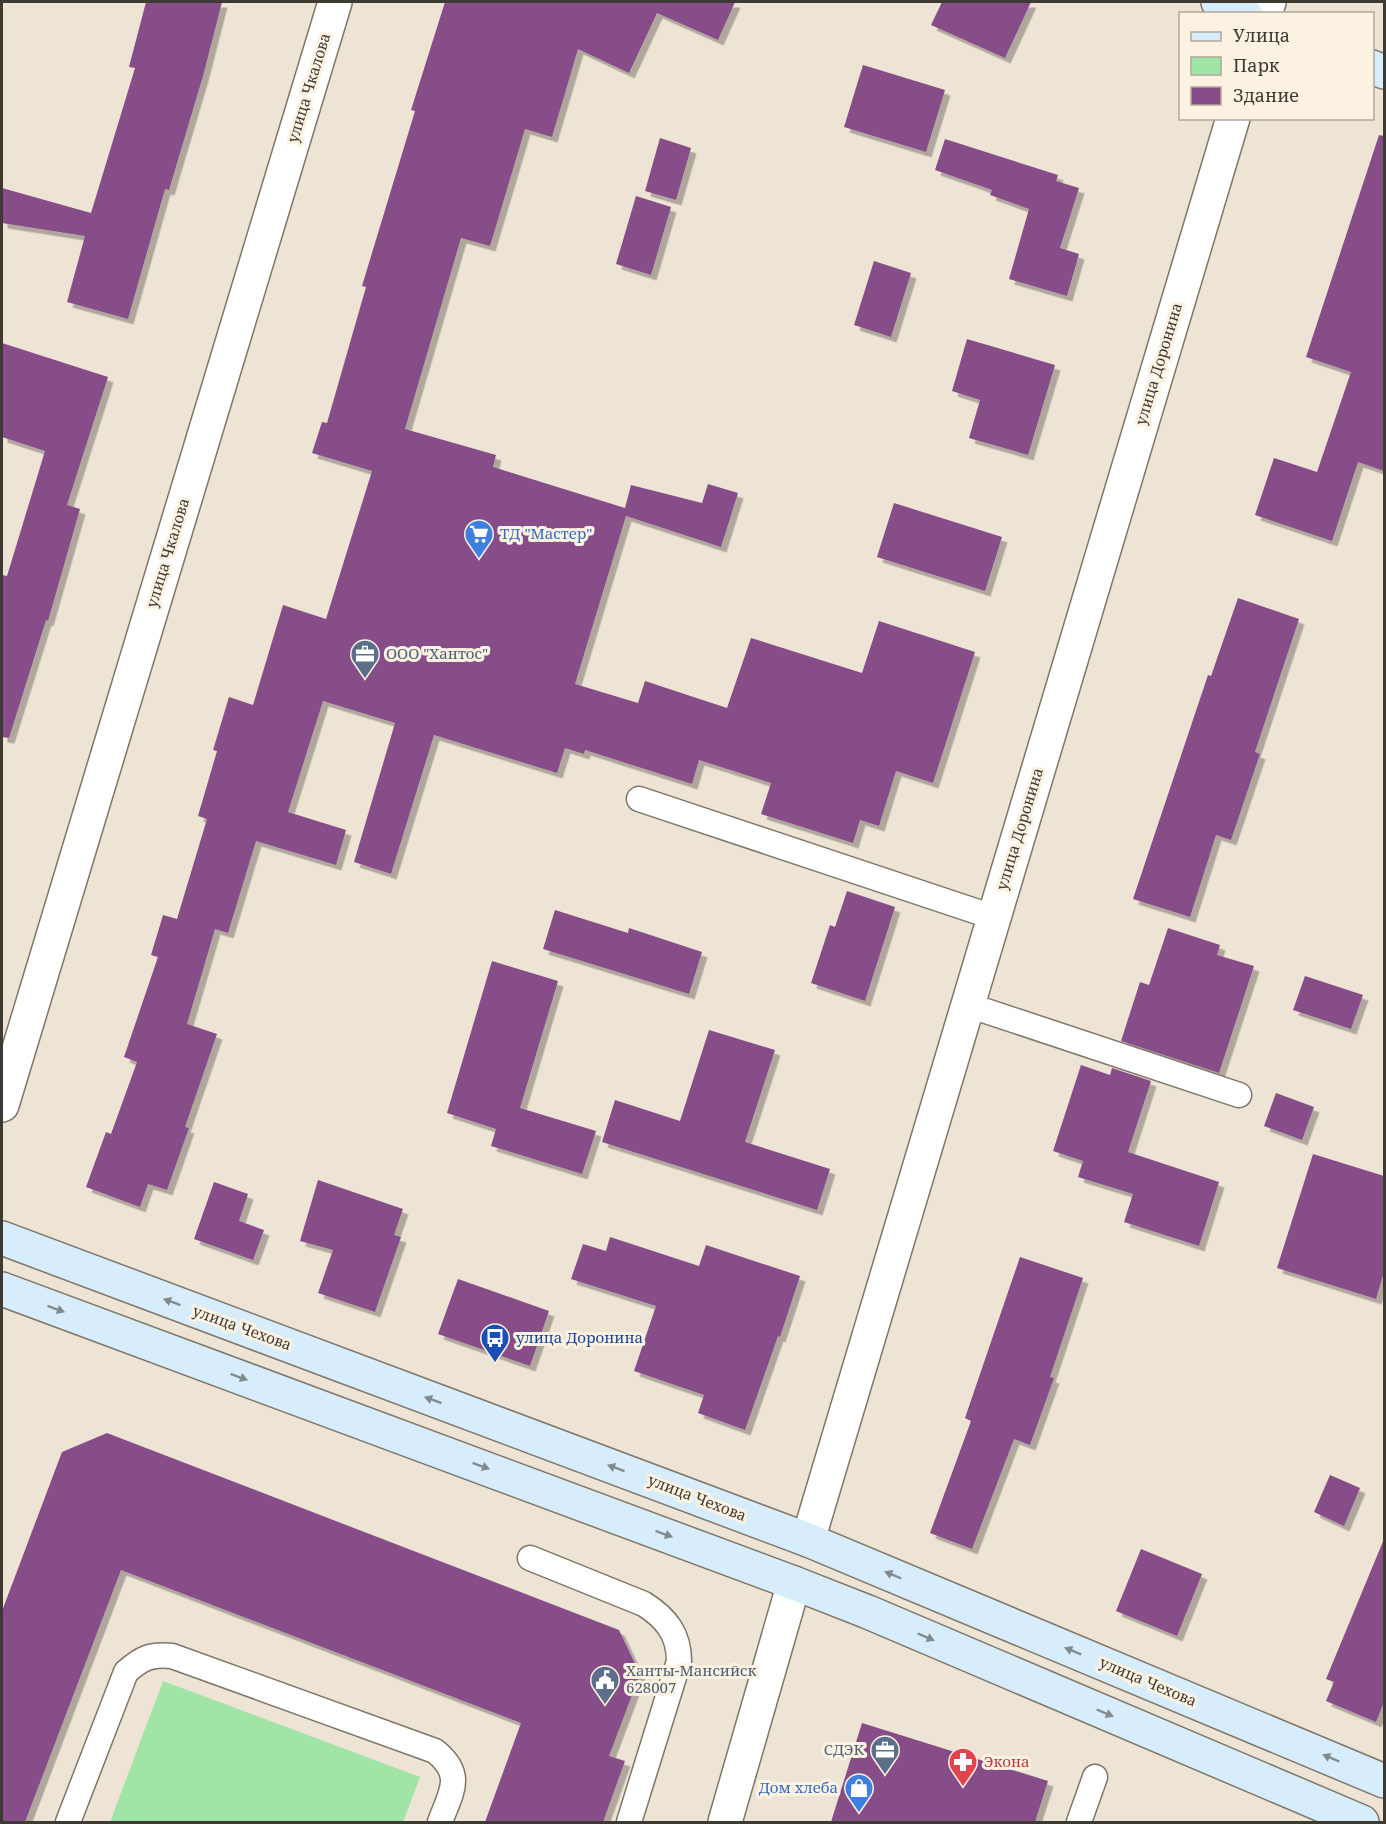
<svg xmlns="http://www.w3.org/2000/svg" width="1386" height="1824" font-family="'Noto Serif',serif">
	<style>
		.green { fill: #a0e4a6 }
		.building { fill: #864d88; filter: url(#shadow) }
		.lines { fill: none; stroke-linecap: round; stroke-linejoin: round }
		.lane-casing { stroke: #7e7668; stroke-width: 27 }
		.street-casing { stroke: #7e7668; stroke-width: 36 }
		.secondary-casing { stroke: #7e7668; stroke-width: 36 }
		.lane { stroke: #fff; stroke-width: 24 }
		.street { stroke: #fff; stroke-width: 33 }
		.secondary { stroke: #d7edfc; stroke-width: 33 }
		.oneway { fill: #828a8d }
		.labels { text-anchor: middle; stroke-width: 6; stroke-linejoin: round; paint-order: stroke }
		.street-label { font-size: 15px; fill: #3d3933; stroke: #fbf2e2 }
		.shop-label { font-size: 15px; fill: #366cbe; stroke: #fbf2e2; text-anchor: start }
		.service-label { font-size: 15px; fill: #4e5e75; stroke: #fbf2e2; text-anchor: start }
		.transit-label { font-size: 15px; fill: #164399; stroke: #fbf2e2; text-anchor: start }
		.health-label { font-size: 15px; fill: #be3a42; stroke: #fbf2e2; text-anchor: start }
	</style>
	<defs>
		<filter id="shadow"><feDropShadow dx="5.5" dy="5.5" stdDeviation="0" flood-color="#0004"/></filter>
	</defs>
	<rect width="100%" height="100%" fill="#eee4d5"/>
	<path class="green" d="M 163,1681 L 420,1777 L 403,1822 L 110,1822 Z"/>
	<path class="building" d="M 146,2 L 222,2 L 203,76 L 169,190 L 165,189 L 128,319 L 67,302 L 85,236 L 2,223 L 2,188 L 91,213 L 135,68 L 129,67 Z
		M 445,2 L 735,2 L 718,40 L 657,13 L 629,73 L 578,49 L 552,137 L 525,129 L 490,246 L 461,238 L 405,429 L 496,455 L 493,467 L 625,508 L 631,485 L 702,503 L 708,484 L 738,493 L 721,547 L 626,516 L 575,684 L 638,703 L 645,681 L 727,708 L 751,638 L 862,673 L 879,621 L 975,652 L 933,783 L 896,771 L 879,826 L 860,820 L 853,843 L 761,814 L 771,783 L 699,760 L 692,784 L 585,750 L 584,754 L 565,748 L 557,773 L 434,735 L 391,874 L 354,862 L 395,723 L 323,701 L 288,812 L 346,830 L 336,865 L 256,841 L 228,933 L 215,929 L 187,1024 L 217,1034 L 185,1127 L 189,1128 L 167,1190 L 148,1184 L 140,1207 L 86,1187 L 106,1132 L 111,1134 L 137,1062 L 124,1057 L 158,957 L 151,955 L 163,915 L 177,919 L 207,819 L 198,816 L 217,751 L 213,750 L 229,697 L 253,705 L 283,605 L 326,619 L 372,471 L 312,453 L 322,422 L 327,423 L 366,287 L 362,286 L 415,111 L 411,110 Z
		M 942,2 L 1031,2 L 1005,58 L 931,25 Z
		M 863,65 L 945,90 L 926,152 L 844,127 Z
		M 1379,135 L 1384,136 L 1384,471 L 1358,462 L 1332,541 L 1255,515 L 1274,458 L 1317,472 L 1351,372 L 1306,357 Z
		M 660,138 L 691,148 L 676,200 L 645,191 Z
		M 945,139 L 1058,175 L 1056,181 L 1079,188 L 1060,248 L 1079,254 L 1067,296 L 1009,279 L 1029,209 L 990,195 L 992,190 L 935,170 Z
		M 636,196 L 671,207 L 651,275 L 616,264 Z
		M 874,261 L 911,273 L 891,337 L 854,325 Z
		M 967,339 L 1055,365 L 1028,455 L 969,438 L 980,400 L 952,391 Z
		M 2,343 L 108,377 L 67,505 L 80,509 L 48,621 L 46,620 L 9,738 L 2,737 L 2,575 L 7,576 L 45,451 L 2,437 Z
		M 894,503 L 1002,537 L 985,591 L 877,557 Z
		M 1238,598 L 1299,619 L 1255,752 L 1260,754 L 1231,840 L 1216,835 L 1190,917 L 1133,899 L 1208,675 L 1211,676 Z
		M 847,891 L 895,907 L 865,1001 L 811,983 L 830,925 L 835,927 Z
		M 555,910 L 628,933 L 629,928 L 702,952 L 689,994 L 543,949 Z
		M 1168,928 L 1220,945 L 1217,955 L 1254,966 L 1219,1073 L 1121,1041 L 1140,982 L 1149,985 Z
		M 492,961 L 558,981 L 520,1108 L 596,1131 L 582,1174 L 491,1146 L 496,1129 L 447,1113 Z
		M 1305,976 L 1363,995 L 1351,1029 L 1293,1010 Z
		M 709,1030 L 775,1050 L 745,1142 L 830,1169 L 817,1210 L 602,1142 L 615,1100 L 680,1121 Z
		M 1081,1065 L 1110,1075 L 1112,1068 L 1151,1081 L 1128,1152 L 1219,1182 L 1199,1246 L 1124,1222 L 1133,1194 L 1078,1177 L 1083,1161 L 1053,1151 Z
		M 1276,1093 L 1314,1107 L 1302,1140 L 1264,1126 Z
		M 1313,1154 L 1384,1176 L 1384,1272 L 1376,1299 L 1277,1268 Z
		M 318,1180 L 403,1209 L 394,1235 L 401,1237 L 375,1312 L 318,1293 L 333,1250 L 300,1241 Z
		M 214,1182 L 248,1194 L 239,1221 L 264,1230 L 253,1260 L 194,1239 Z
		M 610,1237 L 699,1266 L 706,1245 L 800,1276 L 780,1337 L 778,1336 L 745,1430 L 698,1413 L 704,1395 L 634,1371 L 656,1306 L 571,1279 L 583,1244 L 606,1251 Z
		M 1020,1257 L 1083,1278 L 1050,1377 L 1054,1378 L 1030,1445 L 1014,1439 L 972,1549 L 930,1533 L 971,1421 L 965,1418 Z
		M 458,1279 L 549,1311 L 530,1366 L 438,1334 Z
		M 107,1433 L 619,1630 L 640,1674 L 609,1756 L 625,1761 L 603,1822 L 485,1822 L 521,1723 L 121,1570 L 25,1822 L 2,1822 L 2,1611 L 62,1452 Z
		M 1330,1475 L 1360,1488 L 1344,1526 L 1314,1512 Z
		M 1384,1539 L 1384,1702 L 1376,1722 L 1326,1701 L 1334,1682 L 1326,1679 Z
		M 1141,1549 L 1202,1574 L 1177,1636 L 1116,1611 Z
		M 862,1723 L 1048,1781 L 1035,1822 L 831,1822 Z"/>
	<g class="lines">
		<g class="lane-casing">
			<path id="lane" d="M 639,799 L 993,917
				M 968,1005 L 1239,1095
				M 530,1558 L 644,1604 C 666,1618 679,1634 679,1661 L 629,1822
				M 68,1822 L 126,1672 C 142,1658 150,1654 172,1656 L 435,1751 C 465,1775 451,1792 440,1822
				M 1079,1822 L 1095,1777"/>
		</g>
		<g class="street-casing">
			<path id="street" d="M 1265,14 L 1269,2
				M 2,1105 L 335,2
				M 808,1540 L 1233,118
				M 725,1822 L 794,1583"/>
		</g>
		<g class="secondary-casing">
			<path id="secondary" d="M 1218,2 L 1245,14
				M 1372,67 L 1384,72
				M 2,1238 L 808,1540 L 1384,1781
				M 2,1289 L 794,1583 L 868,1612 L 1362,1822"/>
		</g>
		<use href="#lane" class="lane"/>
		<use href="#street" class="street"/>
		<use href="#secondary" class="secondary"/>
	</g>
	<defs><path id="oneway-solid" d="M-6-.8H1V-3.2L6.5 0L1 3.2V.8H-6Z" transform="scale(1.5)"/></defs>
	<g class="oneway">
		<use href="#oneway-solid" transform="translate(172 1302) rotate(-160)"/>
		<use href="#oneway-solid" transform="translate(56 1309) rotate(20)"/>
		<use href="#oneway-solid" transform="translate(239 1377) rotate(20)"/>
		<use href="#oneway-solid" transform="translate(433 1400) rotate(-160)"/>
		<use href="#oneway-solid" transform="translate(481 1466) rotate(20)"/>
		<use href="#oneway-solid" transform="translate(616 1468) rotate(-160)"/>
		<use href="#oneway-solid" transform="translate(664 1534) rotate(20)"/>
		<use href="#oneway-solid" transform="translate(893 1575) rotate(-157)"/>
		<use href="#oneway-solid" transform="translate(926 1637) rotate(23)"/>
		<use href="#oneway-solid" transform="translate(1073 1651) rotate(-157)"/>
		<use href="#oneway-solid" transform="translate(1105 1713) rotate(23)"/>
		<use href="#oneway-solid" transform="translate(1331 1758) rotate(-157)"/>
	</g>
	<defs>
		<g id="supermarket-pin" transform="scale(1.5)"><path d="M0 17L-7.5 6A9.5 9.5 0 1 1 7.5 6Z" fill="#3f7fe0" stroke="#fbf2e2"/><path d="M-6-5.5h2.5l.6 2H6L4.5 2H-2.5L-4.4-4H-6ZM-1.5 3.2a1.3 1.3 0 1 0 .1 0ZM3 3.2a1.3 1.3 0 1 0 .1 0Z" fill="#fff"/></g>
		<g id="office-pin" transform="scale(1.5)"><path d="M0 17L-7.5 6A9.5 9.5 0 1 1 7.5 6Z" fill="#5c6f8a" stroke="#fbf2e2"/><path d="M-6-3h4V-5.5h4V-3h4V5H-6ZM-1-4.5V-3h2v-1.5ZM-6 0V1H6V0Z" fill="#fff"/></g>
		<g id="bus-pin" transform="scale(1.5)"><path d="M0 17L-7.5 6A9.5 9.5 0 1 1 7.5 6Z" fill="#1a4fb4" stroke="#fbf2e2"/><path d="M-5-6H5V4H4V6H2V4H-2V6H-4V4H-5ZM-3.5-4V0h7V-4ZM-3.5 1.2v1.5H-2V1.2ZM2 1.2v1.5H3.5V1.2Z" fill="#fff"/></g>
		<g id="civic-pin" transform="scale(1.5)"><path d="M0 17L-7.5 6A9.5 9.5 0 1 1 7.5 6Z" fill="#5c6f8a" stroke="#fbf2e2"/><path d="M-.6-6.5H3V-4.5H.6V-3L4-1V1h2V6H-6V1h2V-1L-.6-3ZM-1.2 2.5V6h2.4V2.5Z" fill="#fff"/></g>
		<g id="pharmacy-pin" transform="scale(1.5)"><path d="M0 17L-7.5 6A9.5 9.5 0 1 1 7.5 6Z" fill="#e0444e" stroke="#fbf2e2"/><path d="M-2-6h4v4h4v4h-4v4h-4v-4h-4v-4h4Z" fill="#fff"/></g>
		<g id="shop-pin" transform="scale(1.5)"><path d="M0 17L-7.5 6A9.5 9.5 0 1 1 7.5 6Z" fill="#3f7fe0" stroke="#fbf2e2"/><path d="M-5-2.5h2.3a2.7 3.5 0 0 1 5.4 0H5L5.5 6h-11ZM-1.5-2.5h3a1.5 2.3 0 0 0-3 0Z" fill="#fff"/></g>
	</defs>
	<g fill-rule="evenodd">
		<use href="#supermarket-pin" x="479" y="534"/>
		<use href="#office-pin" x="365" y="654"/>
		<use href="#bus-pin" x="495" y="1338"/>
		<use href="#civic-pin" x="605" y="1680"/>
		<use href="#office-pin" x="885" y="1750"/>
		<use href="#pharmacy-pin" x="963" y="1762"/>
		<use href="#shop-pin" x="859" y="1788"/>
	</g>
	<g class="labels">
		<g class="street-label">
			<text transform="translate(309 88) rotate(-73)" y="5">улица Чкалова</text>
			<text transform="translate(1159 364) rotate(-73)" y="5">улица Доронина</text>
			<text transform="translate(168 553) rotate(-73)" y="5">улица Чкалова</text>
			<text transform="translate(1020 829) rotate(-73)" y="5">улица Доронина</text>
			<text transform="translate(242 1328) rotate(20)" y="5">улица Чехова</text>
			<text transform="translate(697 1498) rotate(21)" y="5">улица Чехова</text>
			<text transform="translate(1148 1682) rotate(23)" y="5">улица Чехова</text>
		</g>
		<g class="shop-label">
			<text x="500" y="539">ТД "Мастер"</text>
			<text x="838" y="1793" text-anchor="end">Дом хлеба</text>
		</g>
		<g class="service-label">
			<text x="386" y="659">ООО "Хантос"</text>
			<text x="626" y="1676">Ханты-Мансийск<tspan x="626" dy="17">628007</tspan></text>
			<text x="864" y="1755" text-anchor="end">СДЭК</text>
		</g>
		<g class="transit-label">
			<text x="516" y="1343">улица Доронина</text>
		</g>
		<g class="health-label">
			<text x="984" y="1767">Экона</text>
		</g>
	</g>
	<rect width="1386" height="1824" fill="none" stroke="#3d3933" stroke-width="6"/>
	<rect x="1179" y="12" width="195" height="108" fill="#fbf2e2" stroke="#afa89c" stroke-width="1.5"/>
	<rect x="1191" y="32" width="30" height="9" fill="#d7edfc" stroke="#afa89c" stroke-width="1.5"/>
	<text x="1233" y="42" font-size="18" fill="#3d3933">Улица</text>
	<rect x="1191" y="57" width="30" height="18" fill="#a0e4a6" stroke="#afa89c" stroke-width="1.5"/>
	<text x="1233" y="72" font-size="18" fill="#3d3933">Парк</text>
	<rect x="1191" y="87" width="30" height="18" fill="#864d88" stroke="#afa89c" stroke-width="1.5"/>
	<text x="1233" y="102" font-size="18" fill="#3d3933">Здание</text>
</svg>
